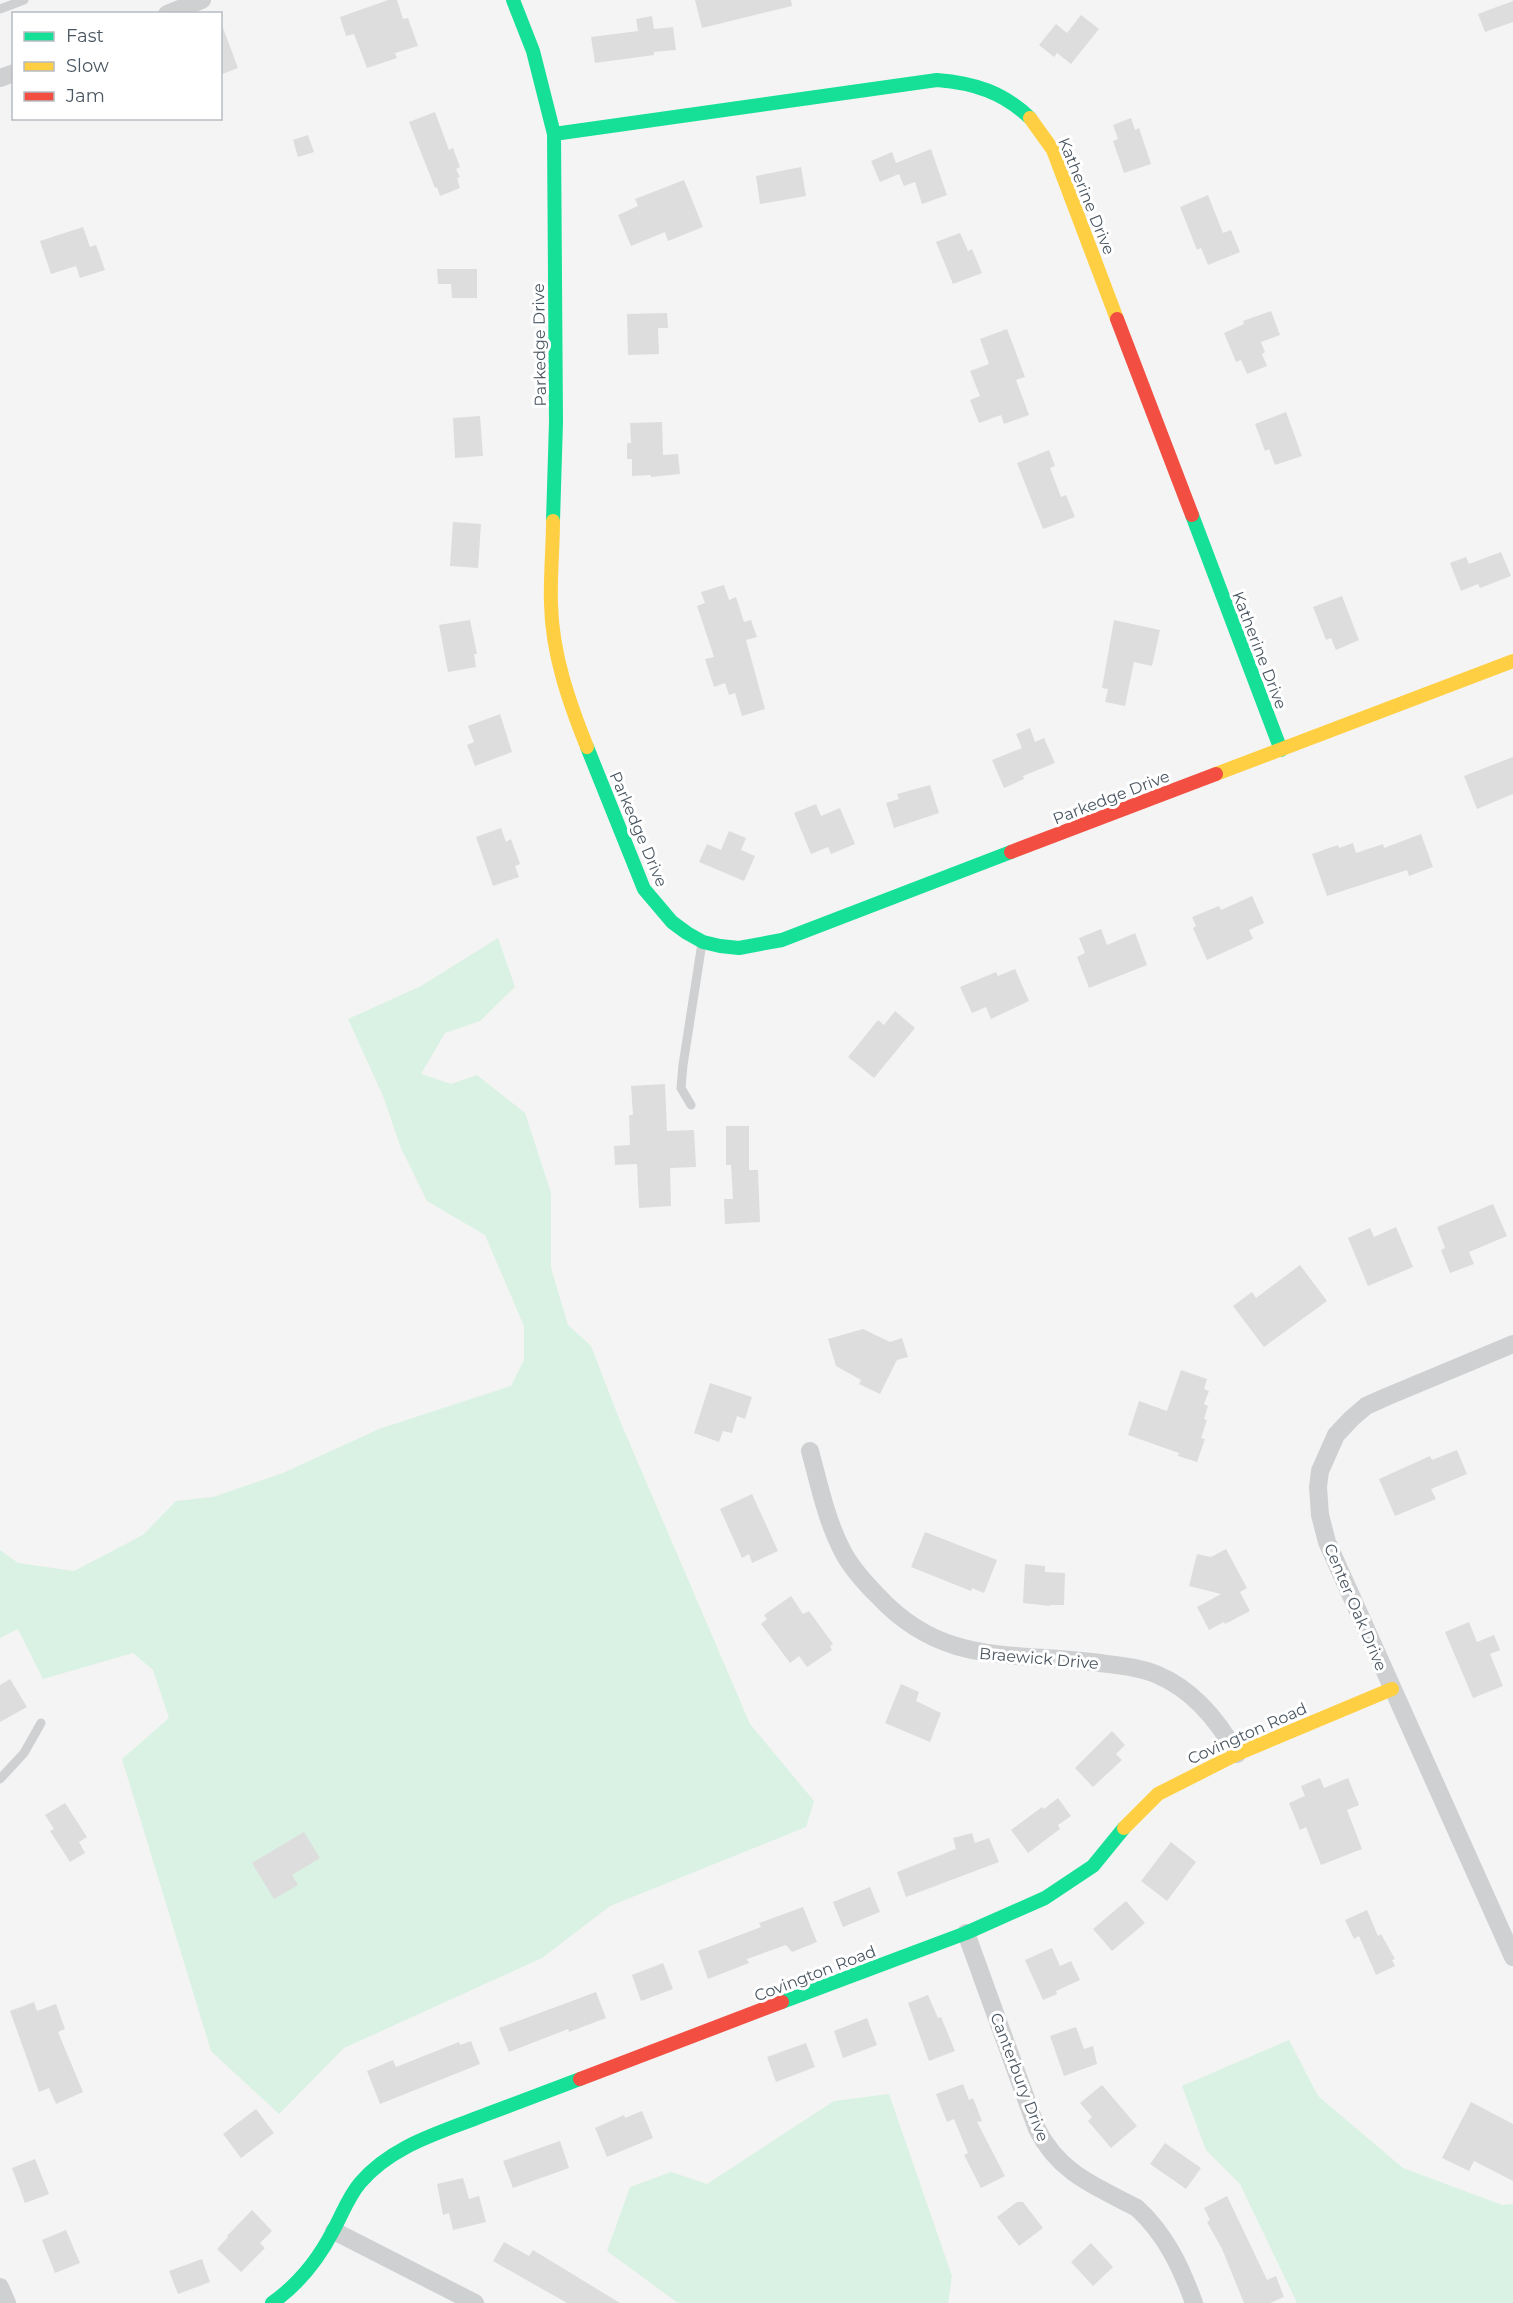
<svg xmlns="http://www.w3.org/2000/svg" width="1513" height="2303" font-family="Montserrat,sans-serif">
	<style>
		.green { fill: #d9f2e3 }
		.building { fill: #ddddde }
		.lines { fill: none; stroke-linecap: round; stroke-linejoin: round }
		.lane { stroke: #ced0d2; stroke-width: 9 }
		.street { stroke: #ced0d2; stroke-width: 18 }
		.fast { stroke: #16e098; stroke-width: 14 }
		.slow { stroke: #ffcf43; stroke-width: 14 }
		.jam { stroke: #f24e42; stroke-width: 14 }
		.labels { text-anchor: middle; stroke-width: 6; stroke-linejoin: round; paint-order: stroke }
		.street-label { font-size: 16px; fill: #4a5661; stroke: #fff }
	</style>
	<rect width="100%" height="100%" fill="#f4f4f4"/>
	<path class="green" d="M 498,938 L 515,987 L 480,1021 L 445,1033 L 421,1074 L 451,1084 L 477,1075 L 525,1113 L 551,1193 L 551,1268 L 568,1325 L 591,1346 L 620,1421 L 750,1724 L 814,1801 L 806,1827 L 610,1906 L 542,1958 L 344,2048 L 279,2114 L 211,2051 L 122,1759 L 169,1718 L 153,1670 L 133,1653 L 43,1679 L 18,1629 L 0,1638 L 0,1550 L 18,1563 L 74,1571 L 143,1535 L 176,1501 L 213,1497 L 283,1473 L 379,1429 L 511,1386 L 524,1360 L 524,1326 L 485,1235 L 427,1201 L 401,1148 L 383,1096 L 348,1019 L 421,986 Z
		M 1289,2040 L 1318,2096 L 1403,2168 L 1502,2205 L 1513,2204 L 1513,2303 L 1297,2303 L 1240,2184 L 1206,2150 L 1182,2086 Z
		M 889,2094 L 952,2276 L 948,2303 L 678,2303 L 607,2251 L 630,2187 L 671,2172 L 707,2184 L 834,2101 Z"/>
	<path class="building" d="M 388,0 L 397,0 L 403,19 L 408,18 L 418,46 L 395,53 L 397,58 L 367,68 L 354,34 L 346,36 L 340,17 Z
		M 695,0 L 791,0 L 792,6 L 702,28 Z
		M 1513,1 L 1513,22 L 1485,32 L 1478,14 Z
		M 1081,15 L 1099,29 L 1071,64 L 1057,53 L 1054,57 L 1039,45 L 1056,24 L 1067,33 Z
		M 652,16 L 654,29 L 673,27 L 676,50 L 654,52 L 654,55 L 595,63 L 591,37 L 638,31 L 636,19 Z
		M 222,25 L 238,68 L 220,75 L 220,26 Z
		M 435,112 L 449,150 L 453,148 L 460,167 L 456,169 L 460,177 L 457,178 L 460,188 L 440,196 L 437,187 L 435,188 L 409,122 Z
		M 1131,118 L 1135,130 L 1139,128 L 1151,164 L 1124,173 L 1113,141 L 1118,139 L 1113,125 Z
		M 308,135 L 314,152 L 298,157 L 293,140 Z
		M 931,149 L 947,195 L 922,204 L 915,182 L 904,186 L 899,174 L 880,182 L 871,161 L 892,152 L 896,163 Z
		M 801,167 L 806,196 L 760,204 L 756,176 Z
		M 684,180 L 703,227 L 668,241 L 665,232 L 631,246 L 618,215 L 638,206 L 635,199 Z
		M 1208,195 L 1223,233 L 1231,230 L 1240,252 L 1208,265 L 1201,248 L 1197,250 L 1180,207 Z
		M 83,227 L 90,247 L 96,245 L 105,270 L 80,278 L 76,266 L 51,274 L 40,241 Z
		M 960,233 L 968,251 L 972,249 L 982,273 L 953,284 L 936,242 Z
		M 437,269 L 477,269 L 477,298 L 452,298 L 451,284 L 438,284 Z
		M 1271,311 L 1280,335 L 1261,342 L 1265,352 L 1262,354 L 1267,366 L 1247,374 L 1241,360 L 1236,362 L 1224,333 L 1244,324 L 1243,321 Z
		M 667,313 L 668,328 L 658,328 L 659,354 L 628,355 L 627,314 Z
		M 1007,329 L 1025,377 L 1016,380 L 1029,415 L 1004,424 L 1001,415 L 979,423 L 970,400 L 980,396 L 970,371 L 989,364 L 980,339 Z
		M 1286,412 L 1302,456 L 1275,465 L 1269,449 L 1265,451 L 1255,424 Z
		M 480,416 L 483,456 L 455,458 L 453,418 Z
		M 662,422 L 663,455 L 678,454 L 680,474 L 651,477 L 651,475 L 632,476 L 632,459 L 627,459 L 627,443 L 631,443 L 630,423 Z
		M 1049,450 L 1055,466 L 1050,468 L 1061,497 L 1066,495 L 1075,517 L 1043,529 L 1017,463 Z
		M 453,522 L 481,524 L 478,568 L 450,566 Z
		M 1501,552 L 1511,576 L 1480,588 L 1478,584 L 1461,591 L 1450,563 L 1466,557 L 1469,564 Z
		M 724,585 L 729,600 L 736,597 L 744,622 L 751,620 L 757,637 L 746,640 L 765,709 L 742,716 L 735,693 L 729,695 L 725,683 L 714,687 L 705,659 L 714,657 L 697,606 L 705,603 L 701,592 Z
		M 1342,596 L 1359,640 L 1336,650 L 1331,638 L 1326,640 L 1313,607 Z
		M 470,620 L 477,654 L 474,654 L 476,667 L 448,672 L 439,625 Z
		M 1114,620 L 1160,630 L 1152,666 L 1134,662 L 1125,706 L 1105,702 L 1108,689 L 1102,688 Z
		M 500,714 L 512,752 L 475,766 L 467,745 L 474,742 L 468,726 Z
		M 1030,728 L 1035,742 L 1044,738 L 1055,763 L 1023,776 L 1024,779 L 1004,788 L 992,760 L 1022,748 L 1016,734 Z
		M 1513,757 L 1513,794 L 1477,809 L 1464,776 Z
		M 930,785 L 939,813 L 894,828 L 886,803 L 899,799 L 897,794 Z
		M 816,804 L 821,816 L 840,808 L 855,844 L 831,854 L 828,847 L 811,854 L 794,813 Z
		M 501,828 L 506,842 L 511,839 L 520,864 L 515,866 L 519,877 L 493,886 L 476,837 Z
		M 729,831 L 746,838 L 741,850 L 755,856 L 744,881 L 699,862 L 707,844 L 721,850 Z
		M 1421,834 L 1433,867 L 1409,876 L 1407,870 L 1327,896 L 1312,854 L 1338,845 L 1339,848 L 1353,843 L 1356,853 L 1383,844 L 1384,848 Z
		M 1252,896 L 1264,923 L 1249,930 L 1253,939 L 1207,960 L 1193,928 L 1196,926 L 1192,917 L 1219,906 L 1221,910 Z
		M 1101,929 L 1107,945 L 1135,933 L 1147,965 L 1089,988 L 1077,957 L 1085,953 L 1079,938 Z
		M 1015,969 L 1029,1001 L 991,1019 L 986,1007 L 972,1013 L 960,987 L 996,972 L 998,976 Z
		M 895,1011 L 915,1028 L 874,1078 L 848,1057 L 878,1020 L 884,1025 Z
		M 665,1084 L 667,1131 L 694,1130 L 696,1167 L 670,1168 L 671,1206 L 639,1208 L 637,1164 L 615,1165 L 614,1146 L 630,1145 L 629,1115 L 633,1115 L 631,1086 Z
		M 726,1126 L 749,1126 L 749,1170 L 758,1170 L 760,1222 L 725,1224 L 724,1199 L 733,1199 L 731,1165 L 726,1165 Z
		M 1493,1204 L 1507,1236 L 1469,1252 L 1474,1264 L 1450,1273 L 1441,1250 L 1445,1248 L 1437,1227 Z
		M 1396,1227 L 1413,1267 L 1368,1286 L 1348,1238 L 1370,1228 L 1374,1237 Z
		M 1300,1265 L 1327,1301 L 1264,1347 L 1233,1306 L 1252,1292 L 1256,1298 Z
		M 863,1329 L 890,1342 L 902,1338 L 908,1357 L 897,1360 L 880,1394 L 859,1384 L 861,1380 L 836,1366 L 828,1339 Z
		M 1181,1370 L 1207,1379 L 1204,1389 L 1209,1391 L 1204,1404 L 1208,1406 L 1204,1419 L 1207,1420 L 1201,1438 L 1205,1439 L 1197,1462 L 1178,1456 L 1179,1453 L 1128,1435 L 1139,1401 L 1167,1411 Z
		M 710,1383 L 752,1397 L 745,1419 L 737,1416 L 732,1433 L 723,1431 L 719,1442 L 694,1433 Z
		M 1457,1450 L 1467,1474 L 1431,1489 L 1436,1499 L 1395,1516 L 1379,1479 L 1430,1456 L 1432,1460 Z
		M 752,1494 L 778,1551 L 752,1563 L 749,1554 L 742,1558 L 720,1509 Z
		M 925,1532 L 997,1560 L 984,1593 L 972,1588 L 971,1591 L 911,1567 Z
		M 1226,1549 L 1247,1588 L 1240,1592 L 1250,1611 L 1225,1624 L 1224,1622 L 1209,1630 L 1197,1607 L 1221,1594 L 1189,1586 L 1197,1554 L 1211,1557 Z
		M 1025,1564 L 1045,1566 L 1045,1572 L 1065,1573 L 1064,1605 L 1050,1605 L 1050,1606 L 1023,1603 Z
		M 791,1596 L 803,1614 L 809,1611 L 833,1644 L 830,1646 L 832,1650 L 807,1667 L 799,1656 L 790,1663 L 761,1624 L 767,1619 L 764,1615 Z
		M 1469,1622 L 1477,1642 L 1494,1635 L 1500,1650 L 1490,1654 L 1503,1686 L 1473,1698 L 1445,1632 Z
		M 10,1679 L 27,1707 L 0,1722 L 0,1685 Z
		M 901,1684 L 919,1692 L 916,1701 L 941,1713 L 930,1742 L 885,1723 Z
		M 1112,1731 L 1125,1745 L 1116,1754 L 1122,1760 L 1093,1787 L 1075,1768 Z
		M 1320,1778 L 1324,1788 L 1348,1778 L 1359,1805 L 1347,1810 L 1362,1849 L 1321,1865 L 1306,1827 L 1300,1830 L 1289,1803 L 1305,1796 L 1301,1786 Z
		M 1058,1798 L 1071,1816 L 1058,1825 L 1060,1829 L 1028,1853 L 1011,1830 L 1042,1807 L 1044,1809 Z
		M 65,1803 L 87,1837 L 79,1842 L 85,1853 L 70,1862 L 50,1831 L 54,1829 L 45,1815 Z
		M 304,1832 L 320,1858 L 292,1875 L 298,1885 L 274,1899 L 252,1863 Z
		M 972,1833 L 975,1843 L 989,1838 L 999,1862 L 906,1897 L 897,1872 L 956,1849 L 953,1838 Z
		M 1171,1842 L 1196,1862 L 1167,1901 L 1141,1881 Z
		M 870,1887 L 880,1912 L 843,1927 L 833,1902 Z
		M 1126,1901 L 1145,1923 L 1112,1951 L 1093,1929 Z
		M 803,1907 L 817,1942 L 792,1952 L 786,1945 L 747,1959 L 749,1963 L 708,1979 L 698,1951 L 761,1927 L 759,1923 Z
		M 1367,1910 L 1378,1936 L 1381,1934 L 1395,1959 L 1392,1960 L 1395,1966 L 1376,1975 L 1359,1936 L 1354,1939 L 1345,1920 Z
		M 1052,1948 L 1060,1966 L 1071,1961 L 1080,1980 L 1056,1991 L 1057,1994 L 1043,2000 L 1025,1960 Z
		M 663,1963 L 673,1989 L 641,2001 L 632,1975 Z
		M 596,1992 L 606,2018 L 569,2032 L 568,2029 L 509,2052 L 499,2028 Z
		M 928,1995 L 938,2018 L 941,2017 L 955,2051 L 929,2061 L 908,2003 Z
		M 34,2002 L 37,2011 L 56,2004 L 65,2029 L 58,2032 L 83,2092 L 56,2104 L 49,2088 L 39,2092 L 10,2011 Z
		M 867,2018 L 877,2045 L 843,2058 L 834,2031 Z
		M 1076,2027 L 1084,2049 L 1093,2046 L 1097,2064 L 1064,2076 L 1050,2036 Z
		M 471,2041 L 480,2064 L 380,2104 L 367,2071 L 393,2060 L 396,2067 L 459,2042 L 460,2045 Z
		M 806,2043 L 815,2067 L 776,2082 L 767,2057 Z
		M 963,2084 L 969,2100 L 973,2098 L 982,2121 L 977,2122 L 1005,2176 L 981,2188 L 964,2155 L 968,2153 L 954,2119 L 947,2122 L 936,2094 Z
		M 1102,2085 L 1137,2126 L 1111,2148 L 1088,2121 L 1092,2117 L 1080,2103 Z
		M 1471,2102 L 1513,2124 L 1513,2181 L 1474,2161 L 1469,2171 L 1442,2158 Z
		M 256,2109 L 274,2133 L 241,2158 L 223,2134 Z
		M 642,2111 L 653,2138 L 607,2157 L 595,2128 L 624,2115 L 625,2118 Z
		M 560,2141 L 569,2168 L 513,2188 L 503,2161 Z
		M 1165,2143 L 1201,2168 L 1186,2189 L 1150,2164 Z
		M 35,2159 L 49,2194 L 25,2203 L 12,2168 Z
		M 463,2178 L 469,2199 L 479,2196 L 486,2222 L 453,2230 L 449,2213 L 443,2215 L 437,2184 Z
		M 1227,2196 L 1267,2280 L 1276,2276 L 1284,2297 L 1270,2303 L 1244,2303 L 1222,2249 L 1207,2222 L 1210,2220 L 1204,2208 Z
		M 1017,2202 L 1023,2202 L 1043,2228 L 1019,2246 L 997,2217 Z
		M 252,2210 L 272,2231 L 260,2243 L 265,2248 L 241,2272 L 217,2249 L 228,2237 L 227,2236 Z
		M 66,2230 L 80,2263 L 55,2273 L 42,2240 Z
		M 504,2242 L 529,2256 L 533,2250 L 620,2303 L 567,2303 L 493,2261 Z
		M 1091,2243 L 1113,2267 L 1093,2286 L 1071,2262 Z
		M 202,2259 L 210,2282 L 178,2294 L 169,2271 Z"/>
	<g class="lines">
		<path class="lane" d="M 0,9 L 24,0
			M 691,1105 L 681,1088 L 683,1065 L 702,943
			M 0,1779 L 24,1753 L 41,1723"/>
		<path class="street" d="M 167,14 L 202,0
			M 0,78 L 14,73
			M 1513,1344 L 1386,1397 L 1366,1406 L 1351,1419 L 1336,1435 L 1320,1471 L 1318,1487 L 1320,1515 L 1327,1542 L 1513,1957
			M 810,1451 C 819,1484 826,1519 842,1550 C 851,1568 864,1582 878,1596 C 942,1665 1008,1652 1092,1662 C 1113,1665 1138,1666 1158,1675 C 1193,1690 1219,1722 1237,1754
			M 966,1933 L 1037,2129 C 1059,2173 1095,2186 1137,2208 C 1166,2235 1181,2267 1194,2303
			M 334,2231 L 475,2303
			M 0,2287 L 7,2303"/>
		<path class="fast" d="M 513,0 L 533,51 L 554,134 L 556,422 L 553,521
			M 554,134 L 937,80 C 974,83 1003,92 1030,118
			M 1192,515 L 1281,750
			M 587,747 L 644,889 L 672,922 L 687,933 L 703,942 L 720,946 L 739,948 L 782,940 L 1011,852
			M 782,2002 L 966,1933 L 1045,1898 L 1093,1866 L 1124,1828
			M 272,2303 C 299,2284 318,2260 333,2231 C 342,2215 348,2197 360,2183 C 391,2146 439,2133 482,2116 C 515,2104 548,2091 580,2079"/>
		<path class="slow" d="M 1030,118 L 1053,150 L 1117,319
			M 553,521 C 553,548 550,577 551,604 C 552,654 569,702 587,747
			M 1216,774 L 1513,661
			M 1124,1828 L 1158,1794 L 1237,1754 L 1392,1689"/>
		<path class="jam" d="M 1117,319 L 1192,515
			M 1011,852 L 1216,774
			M 580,2079 L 782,2002"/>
	</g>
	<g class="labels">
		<g class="street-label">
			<text transform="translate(1087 196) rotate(68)" y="6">Katherine Drive</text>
			<text transform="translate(539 345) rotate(-91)" y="6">Parkedge Drive</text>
			<text transform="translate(1260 650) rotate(69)" y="6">Katherine Drive</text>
			<text transform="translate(1111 797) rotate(-21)" y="6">Parkedge Drive</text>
			<text transform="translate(639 829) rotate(67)" y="6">Parkedge Drive</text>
			<text transform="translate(1356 1607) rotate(67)" y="6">Center Oak Drive</text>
			<text transform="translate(1039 1658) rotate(5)" y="6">Braewick Drive</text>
			<text transform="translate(1247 1733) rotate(-24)" y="6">Covington Road</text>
			<text transform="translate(815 1973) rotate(-21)" y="6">Covington Road</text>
			<text transform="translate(1020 2077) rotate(69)" y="6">Canterbury Drive</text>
		</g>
	</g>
	<rect x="12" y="12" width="210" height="108" fill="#ffffff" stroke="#b7bbc0" stroke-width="1.5"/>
	<rect x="24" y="32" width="30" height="9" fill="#16e098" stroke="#b7bbc0" stroke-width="1.5"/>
	<text x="66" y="42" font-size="18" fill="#4a5661">Fast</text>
	<rect x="24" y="62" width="30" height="9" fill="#ffcf43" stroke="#b7bbc0" stroke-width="1.5"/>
	<text x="66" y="72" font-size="18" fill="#4a5661">Slow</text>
	<rect x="24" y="92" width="30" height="9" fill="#f24e42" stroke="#b7bbc0" stroke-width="1.5"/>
	<text x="66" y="102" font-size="18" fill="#4a5661">Jam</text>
</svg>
